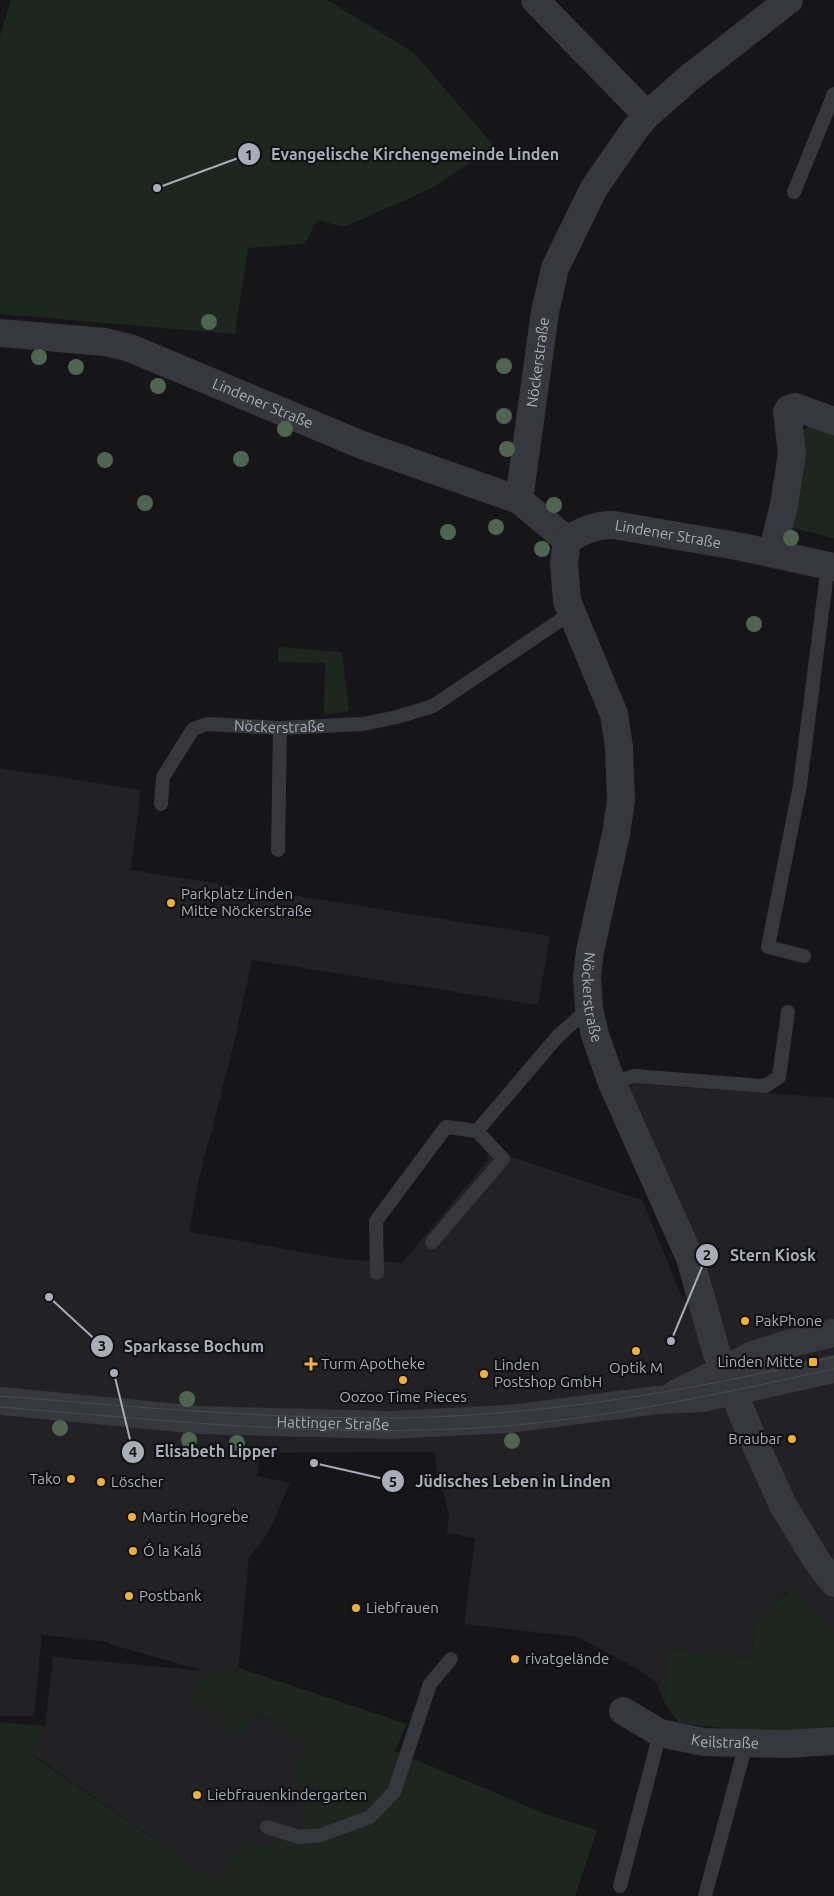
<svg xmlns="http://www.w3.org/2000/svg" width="834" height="1896" font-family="Ubuntu,sans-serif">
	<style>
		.built { fill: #222225 }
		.green { fill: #1e261f }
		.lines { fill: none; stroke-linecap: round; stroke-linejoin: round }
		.service { stroke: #37383d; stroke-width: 14 }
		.minor { stroke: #37383d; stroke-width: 28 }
		.tertiary { stroke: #37383d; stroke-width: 28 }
		.tram { stroke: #4a4c52; stroke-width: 1 }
		.tree { fill: #506452 }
		.poi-dot { fill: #f2b134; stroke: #111113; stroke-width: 2 }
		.labels { text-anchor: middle; stroke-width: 4.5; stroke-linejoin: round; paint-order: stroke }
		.street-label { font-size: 15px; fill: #a8adb8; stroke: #111113 }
		.poi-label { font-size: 15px; fill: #a8adb8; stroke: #111113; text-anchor: start }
		.leader { fill: none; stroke: #a8adb8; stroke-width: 2 }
		.callout-dot { fill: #a8adb8; stroke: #111113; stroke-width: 2 }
		.mark-label { font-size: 15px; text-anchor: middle; font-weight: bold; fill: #111 }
		.callout-label { font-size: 16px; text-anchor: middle; font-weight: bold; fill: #a8adb8; stroke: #111113; stroke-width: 4.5; stroke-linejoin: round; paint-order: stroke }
	</style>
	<rect width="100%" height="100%" fill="#161618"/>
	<path class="built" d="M 0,768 L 141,790 L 131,870 L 550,936 L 538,1005 L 252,960 L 235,1039 L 198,1183 L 189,1232 L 343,1259 L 402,1263 L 489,1159 L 487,1157 L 491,1150 L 642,1200 L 682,1297 L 714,1292 L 707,1264 L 628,1087 L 636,1084 L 834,1098 L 834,1628 L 791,1589 L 755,1621 L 751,1659 L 667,1648 L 666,1706 L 657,1683 L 639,1670 L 578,1637 L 464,1624 L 475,1538 L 447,1533 L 449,1516 L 444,1494 L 437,1482 L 435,1452 L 260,1453 L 257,1476 L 290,1483 L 269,1531 L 258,1547 L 249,1557 L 238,1674 L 221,1716 L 243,1735 L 257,1712 L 309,1744 L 295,1764 L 308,1822 L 283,1838 L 262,1847 L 248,1839 L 218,1883 L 33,1755 L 45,1726 L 53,1657 L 205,1671 L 109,1644 L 109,1642 L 42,1635 L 34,1716 L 0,1716 Z"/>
	<path class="green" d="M 11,0 L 327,0 L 413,52 L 495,147 L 430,189 L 344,227 L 317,220 L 305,244 L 248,248 L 235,334 L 0,314 L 0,36 Z
		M 817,421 L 834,428 L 834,538 L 793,528 L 800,481 L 801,432 Z
		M 278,647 L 342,652 L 349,711 L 324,715 L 325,663 L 278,662 Z
		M 792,1589 L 834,1628 L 834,1726 L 774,1734 L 679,1723 L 666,1706 L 667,1648 L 751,1659 L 755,1621 Z
		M 239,1668 L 407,1724 L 395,1751 L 548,1815 L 597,1830 L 575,1896 L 0,1896 L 0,1722 L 45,1726 L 33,1756 L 218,1883 L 248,1839 L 262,1847 L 283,1838 L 307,1822 L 295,1764 L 308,1744 L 258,1712 L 243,1735 L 239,1736 L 224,1727 L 221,1716 L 192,1697 L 209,1672 L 238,1674 Z"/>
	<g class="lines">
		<g class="service">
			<path d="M 794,192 L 834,94"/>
			<path id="s1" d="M 161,804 L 163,777 L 193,729 L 207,724 L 280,728 L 363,724 L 397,717 L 433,706 L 571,613"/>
			<path d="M 278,850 L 280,728"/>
			<path d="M 804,956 L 768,947 L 800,785 L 828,565"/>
			<path d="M 612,1083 L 634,1076 L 765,1086 L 779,1077 L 788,1012"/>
			<path d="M 432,1242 L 503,1159 L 477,1131"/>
			<path d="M 377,1273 L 376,1221 L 446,1127 L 477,1131 L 558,1036 L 589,1008"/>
			<path d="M 736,1369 L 787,1367"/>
			<path d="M 267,1827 L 299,1837 L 321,1835 L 370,1817 L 394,1792 L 430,1684 L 451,1659"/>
			<path d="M 620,1886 L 660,1733"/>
			<path d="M 705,1896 L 746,1744"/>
		</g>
		<g class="minor">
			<path d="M 535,0 L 647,115"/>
			<path id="s2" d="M 0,333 L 105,342 L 130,348 L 362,445 L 519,500 L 567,540"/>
			<path id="s3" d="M 519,500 L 545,312 L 555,268 L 594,188 L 635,129 L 647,115 L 689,78 L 789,0"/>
			<path id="s4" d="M 567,540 L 564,564 L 567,601 L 614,714 L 619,747 L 621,801 L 616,834 L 590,951 L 587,976 L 589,1008 L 595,1035 L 612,1083 L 690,1258 L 716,1351 L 752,1437 L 783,1505 L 817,1561 L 834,1583"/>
			<path id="s5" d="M 567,540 C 581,531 597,524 614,525 L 742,547 L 834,567"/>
			<path d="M 772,553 L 784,505 L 792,453 L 787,412 L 789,409 L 795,407 L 834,421"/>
			<path id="s6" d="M 623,1711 L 660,1733 L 704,1742 L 786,1744 L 834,1741"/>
		</g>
		<g class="tertiary">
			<path d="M 675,1394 L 753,1355 L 791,1343 L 834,1333"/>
			<path id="s7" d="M 0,1401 L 200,1420 L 391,1425 L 508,1419 L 658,1400 L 702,1398 L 834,1369"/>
		</g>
		<path class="tram" d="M 0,1396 C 126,1406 252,1418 379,1418 C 532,1418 686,1392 834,1357
			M 0,1407 C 151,1419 303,1436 455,1429 C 584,1424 709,1396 834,1369"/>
	</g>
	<g class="tree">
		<circle cx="209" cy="322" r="8"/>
		<circle cx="39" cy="357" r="8"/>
		<circle cx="504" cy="366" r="8"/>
		<circle cx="76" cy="367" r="8"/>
		<circle cx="158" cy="386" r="8"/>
		<circle cx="504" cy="416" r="8"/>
		<circle cx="285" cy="429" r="8"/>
		<circle cx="507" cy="449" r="8"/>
		<circle cx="241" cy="459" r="8"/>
		<circle cx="105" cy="460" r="8"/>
		<circle cx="145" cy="503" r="8"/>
		<circle cx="554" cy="505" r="8"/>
		<circle cx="496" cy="527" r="8"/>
		<circle cx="448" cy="532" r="8"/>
		<circle cx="791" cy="538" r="8"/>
		<circle cx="542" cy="549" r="8"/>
		<circle cx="754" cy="624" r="8"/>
		<circle cx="187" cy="1399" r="8"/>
		<circle cx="60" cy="1428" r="8"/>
		<circle cx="189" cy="1440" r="8"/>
		<circle cx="512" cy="1441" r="8"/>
		<circle cx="237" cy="1443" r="8"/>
	</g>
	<g class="poi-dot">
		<circle cx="171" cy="903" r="5"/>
		<circle cx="745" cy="1321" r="5"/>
		<circle cx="636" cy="1351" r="5"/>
		<rect x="808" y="1357" width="10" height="10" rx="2.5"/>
		<path d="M308.5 1356.5h5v5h5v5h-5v5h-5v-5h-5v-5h5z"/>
		<circle cx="484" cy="1374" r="5"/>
		<circle cx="403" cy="1380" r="5"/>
		<circle cx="792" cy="1439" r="5"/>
		<circle cx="71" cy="1479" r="5"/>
		<circle cx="101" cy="1482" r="5"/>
		<circle cx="132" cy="1517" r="5"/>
		<circle cx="133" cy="1551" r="5"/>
		<circle cx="129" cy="1596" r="5"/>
		<circle cx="356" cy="1608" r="5"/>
		<circle cx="515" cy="1659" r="5"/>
		<circle cx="197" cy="1795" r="5"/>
	</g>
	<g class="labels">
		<g class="street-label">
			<text dy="5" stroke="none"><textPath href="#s3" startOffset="139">Nöckerstraße</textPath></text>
			<text dy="5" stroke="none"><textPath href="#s2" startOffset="275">Lindener Straße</textPath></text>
			<text dy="5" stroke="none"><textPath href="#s5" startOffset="105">Lindener Straße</textPath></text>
			<text dy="5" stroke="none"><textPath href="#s1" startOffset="171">Nöckerstraße</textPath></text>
			<text dy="5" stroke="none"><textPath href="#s4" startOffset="471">Nöckerstraße</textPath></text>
			<text dy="5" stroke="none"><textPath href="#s7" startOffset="334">Hattinger Straße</textPath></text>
			<text dy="5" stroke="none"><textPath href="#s6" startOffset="109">Keilstraße</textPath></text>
		</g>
		<g class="poi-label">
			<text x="181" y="899">Parkplatz Linden<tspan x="181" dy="17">Mitte Nöckerstraße</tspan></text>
			<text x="755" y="1326">PakPhone</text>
			<text x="803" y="1367" text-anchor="end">Linden Mitte</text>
			<text x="321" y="1369">Turm Apotheke</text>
			<text x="494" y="1370">Linden<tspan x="494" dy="17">Postshop GmbH</tspan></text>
			<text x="636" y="1373" text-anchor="middle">Optik M</text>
			<text x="403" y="1402" text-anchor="middle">Oozoo Time Pieces</text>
			<text x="782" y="1444" text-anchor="end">Braubar</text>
			<text x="61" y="1484" text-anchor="end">Tako</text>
			<text x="111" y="1487">Löscher</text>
			<text x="142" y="1522">Martin Hogrebe</text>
			<text x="143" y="1556">Ó la Kalá</text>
			<text x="139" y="1601">Postbank</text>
			<text x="366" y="1613">Liebfrauen</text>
			<text x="525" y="1664">rivatgelände</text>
			<text x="207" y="1800">Liebfrauenkindergarten</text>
		</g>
	</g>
	<path class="leader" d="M157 188L249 154M671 1341L707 1255M49 1297L102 1346M114 1373L133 1452M314 1463L393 1481"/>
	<g class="callout-dot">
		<circle cx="157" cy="188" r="5"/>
		<circle cx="671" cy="1341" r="5"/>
		<circle cx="49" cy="1297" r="5"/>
		<circle cx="114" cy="1373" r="5"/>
		<circle cx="314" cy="1463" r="5"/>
		<circle cx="249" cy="154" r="12"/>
		<circle cx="707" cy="1255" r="12"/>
		<circle cx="102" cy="1346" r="12"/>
		<circle cx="133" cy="1452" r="12"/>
		<circle cx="393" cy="1481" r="12"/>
	</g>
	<g class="mark-label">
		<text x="249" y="160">1</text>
		<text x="707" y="1260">2</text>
		<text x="102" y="1351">3</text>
		<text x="133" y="1457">4</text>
		<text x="393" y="1487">5</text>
	</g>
	<g class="callout-label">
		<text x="415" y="160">Evangelische Kirchengemeinde Linden</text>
		<text x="773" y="1261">Stern Kiosk</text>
		<text x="194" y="1352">Sparkasse Bochum</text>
		<text x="216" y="1457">Elisabeth Lipper</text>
		<text x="513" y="1487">Jüdisches Leben in Linden</text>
	</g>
</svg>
